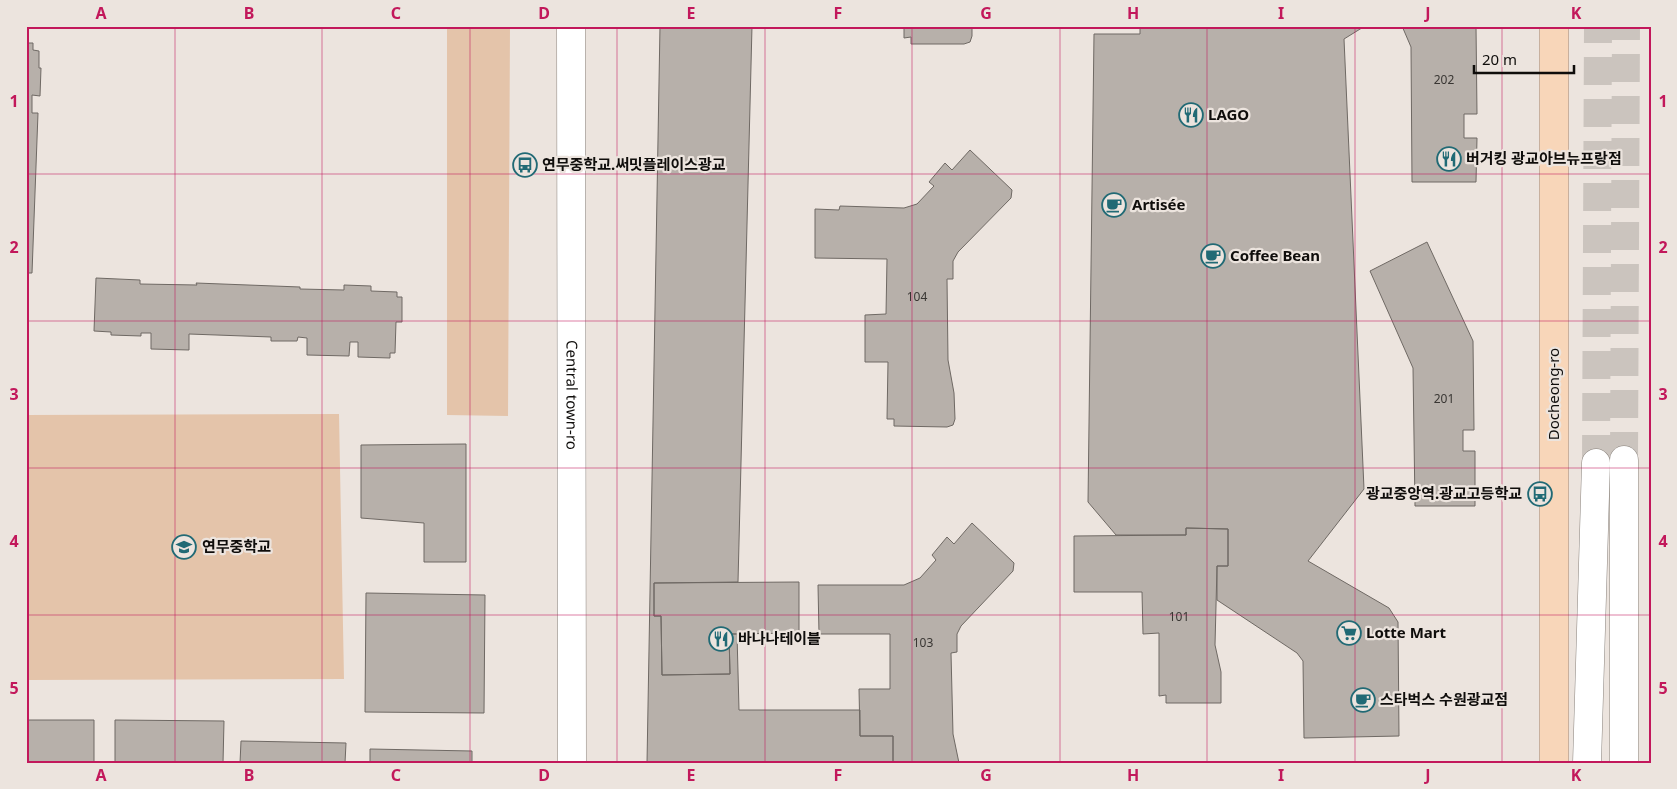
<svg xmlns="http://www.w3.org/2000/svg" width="1677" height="789" font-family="'Noto Sans','Noto Sans KR',sans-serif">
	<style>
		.green { fill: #e4c4aa }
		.building { fill: #b7b0aa; stroke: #6f6964 }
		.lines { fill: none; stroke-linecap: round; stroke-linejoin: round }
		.minor-tunnel { stroke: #cbc4be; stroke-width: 28; stroke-dasharray: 28 14; stroke-linecap: butt }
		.minor-casing { stroke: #8a837d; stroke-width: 29 }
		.major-casing { stroke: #a47d5e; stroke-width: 29 }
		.minor { stroke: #fff; stroke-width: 28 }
		.major { stroke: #f8d6b9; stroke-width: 28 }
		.grid { fill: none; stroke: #c2185b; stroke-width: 1; stroke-opacity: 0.55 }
		.labels { text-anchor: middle; stroke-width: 4.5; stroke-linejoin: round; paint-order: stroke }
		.number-label { font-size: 12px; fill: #393633 }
		.poi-label { font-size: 15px; font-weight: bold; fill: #0f0d0b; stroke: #ece4de; text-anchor: start }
		.street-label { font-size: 15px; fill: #0f0d0b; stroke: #ece4de }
		.neatline { fill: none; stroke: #c2185b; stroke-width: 2 }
		.grid-label { font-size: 16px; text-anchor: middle; font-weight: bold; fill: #c2185b }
	</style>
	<rect width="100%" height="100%" fill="#ece4de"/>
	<path class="green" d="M 447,26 L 510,26 L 508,416 L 447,415 Z
		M 339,414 L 344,679 L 26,680 L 26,415 Z"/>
	<path class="building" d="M 660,26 L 752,26 L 738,582 L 654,583 L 654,616 L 661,616 L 662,675 L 730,674 L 729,634 L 737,634 L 739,710 L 860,710 L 860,736 L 893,736 L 893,763 L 647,763 Z
		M 904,26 L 972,26 L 972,36 L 970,42 L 964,44 L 911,44 L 911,37 L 904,38 Z
		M 1140,26 L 1365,26 L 1344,39 L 1364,489 L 1308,561 L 1389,608 L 1398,622 L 1399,736 L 1304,738 L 1303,661 L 1297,653 L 1217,600 L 1217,566 L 1228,566 L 1228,529 L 1186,528 L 1186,535 L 1116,535 L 1088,502 L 1094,34 L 1140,34 Z
		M 1402,26 L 1476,26 L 1477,114 L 1464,114 L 1464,138 L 1477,138 L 1476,182 L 1412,182 L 1411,47 Z
		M 26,43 L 33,43 L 33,50 L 39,51 L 39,68 L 41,68 L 40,96 L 32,95 L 32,113 L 38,113 L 32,273 L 26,273 Z
		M 970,150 L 1012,190 L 1011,198 L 958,252 L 953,261 L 953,279 L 947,279 L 948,360 L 954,393 L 955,419 L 953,425 L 947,427 L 894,426 L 894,419 L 887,419 L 888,362 L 865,362 L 865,315 L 886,314 L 887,259 L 815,258 L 815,209 L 839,210 L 840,206 L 904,208 L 917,204 L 934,186 L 929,182 L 945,163 L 952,170 Z
		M 1427,242 L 1473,341 L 1474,430 L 1463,430 L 1463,451 L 1475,451 L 1475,506 L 1415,506 L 1413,368 L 1370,271 Z
		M 96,278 L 140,280 L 140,284 L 197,285 L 196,283 L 300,287 L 300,289 L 344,290 L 344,285 L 371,286 L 371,291 L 397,292 L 397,297 L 402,297 L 402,322 L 396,322 L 395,353 L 390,353 L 390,358 L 358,357 L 358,342 L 350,342 L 349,356 L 307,355 L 307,338 L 298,337 L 297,341 L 271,341 L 271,337 L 189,334 L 189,350 L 151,349 L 151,333 L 141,333 L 141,336 L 111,335 L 111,332 L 94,331 Z
		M 466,444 L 466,562 L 424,562 L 424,523 L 361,518 L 361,445 Z
		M 972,523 L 1014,563 L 1013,571 L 961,626 L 957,634 L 957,652 L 951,653 L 953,734 L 959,763 L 893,763 L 893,736 L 860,736 L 859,689 L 890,689 L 890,634 L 819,634 L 818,585 L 904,585 L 920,578 L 936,560 L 932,555 L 947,537 L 954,544 Z
		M 1186,528 L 1228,529 L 1228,566 L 1217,566 L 1215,645 L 1221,672 L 1221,703 L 1166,703 L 1166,695 L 1159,696 L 1159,633 L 1143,634 L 1142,592 L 1074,592 L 1074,536 L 1186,535 Z
		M 799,582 L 799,633 L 729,634 L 730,674 L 662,675 L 661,616 L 654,616 L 654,583 Z
		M 366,593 L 485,595 L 484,713 L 365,712 Z
		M 26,720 L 94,720 L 94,763 L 26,763 Z
		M 115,720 L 224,721 L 223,763 L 115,763 Z
		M 241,741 L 346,743 L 345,763 L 240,763 Z
		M 370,749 L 472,751 L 472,763 L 370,763 Z"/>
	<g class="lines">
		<path class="minor-tunnel" d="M 1624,460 L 1626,26
			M 1596,463 L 1598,26"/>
		<g class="minor-casing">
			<g id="minor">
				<path id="s1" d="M 571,26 L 572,763"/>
				<path d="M 1587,763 L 1596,463"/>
				<path d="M 1624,763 L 1624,460"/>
			</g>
		</g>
		<g class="major-casing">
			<path id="major" d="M 1554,26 L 1554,763"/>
		</g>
		<use href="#minor" class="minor"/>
		<use href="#major" class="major"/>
	</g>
	<path class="grid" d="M 175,26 L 175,763M 322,26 L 322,763M 470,26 L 470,763M 617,26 L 617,763M 765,26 L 765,763M 912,26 L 912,763M 1060,26 L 1060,763M 1207,26 L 1207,763M 1355,26 L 1355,763M 1502,26 L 1502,763M 26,174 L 1651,174M 26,321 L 1651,321M 26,468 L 1651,468M 26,615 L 1651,615"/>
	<defs>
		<g id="restaurant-ring" transform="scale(1.25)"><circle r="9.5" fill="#ece4de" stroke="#216a75" stroke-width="1.5"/><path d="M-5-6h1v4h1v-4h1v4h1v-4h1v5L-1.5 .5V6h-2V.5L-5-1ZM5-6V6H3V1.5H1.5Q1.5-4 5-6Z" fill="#216a75"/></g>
		<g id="bus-ring" transform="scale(1.25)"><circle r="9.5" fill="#ece4de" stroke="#216a75" stroke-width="1.5"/><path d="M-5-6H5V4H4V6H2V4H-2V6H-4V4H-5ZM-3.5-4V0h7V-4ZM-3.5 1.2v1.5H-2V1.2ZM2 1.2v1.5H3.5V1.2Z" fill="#216a75"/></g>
		<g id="cafe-ring" transform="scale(1.25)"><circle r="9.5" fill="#ece4de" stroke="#216a75" stroke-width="1.5"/><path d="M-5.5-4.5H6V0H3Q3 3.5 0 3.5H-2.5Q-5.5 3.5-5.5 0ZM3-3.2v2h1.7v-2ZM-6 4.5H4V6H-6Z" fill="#216a75"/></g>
		<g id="school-ring" transform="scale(1.25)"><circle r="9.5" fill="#ece4de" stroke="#216a75" stroke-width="1.5"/><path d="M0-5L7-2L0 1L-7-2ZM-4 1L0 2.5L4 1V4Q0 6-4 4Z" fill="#216a75"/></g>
		<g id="supermarket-ring" transform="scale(1.25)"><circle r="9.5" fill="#ece4de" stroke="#216a75" stroke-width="1.5"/><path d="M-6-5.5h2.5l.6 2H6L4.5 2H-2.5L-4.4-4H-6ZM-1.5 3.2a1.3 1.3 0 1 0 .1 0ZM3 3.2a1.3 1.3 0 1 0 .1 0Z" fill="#216a75"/></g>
	</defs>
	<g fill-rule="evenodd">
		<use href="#restaurant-ring" x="1191" y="115"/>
		<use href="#restaurant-ring" x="1449" y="159"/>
		<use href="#bus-ring" x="525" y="165"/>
		<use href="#cafe-ring" x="1114" y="205"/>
		<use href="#cafe-ring" x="1213" y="256"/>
		<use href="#bus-ring" x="1540" y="494"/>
		<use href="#school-ring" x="184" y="547"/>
		<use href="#supermarket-ring" x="1349" y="633"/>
		<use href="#restaurant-ring" x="721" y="639"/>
		<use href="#cafe-ring" x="1363" y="700"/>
	</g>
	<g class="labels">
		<g class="number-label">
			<text x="1444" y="84">202</text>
			<text x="917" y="301">104</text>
			<text x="1444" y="403">201</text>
			<text x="1179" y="621">101</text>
			<text x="923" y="647">103</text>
		</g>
		<g class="poi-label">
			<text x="1208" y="120">LAGO</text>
			<text x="1466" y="164">버거킹 광교아브뉴프랑점</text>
			<text x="542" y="170">연무중학교.써밋플레이스광교</text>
			<text x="1132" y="210">Artisée</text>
			<text x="1230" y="261">Coffee Bean</text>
			<text x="1522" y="499" text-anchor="end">광교중앙역.광교고등학교</text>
			<text x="202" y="552">연무중학교</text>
			<text x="1366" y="638">Lotte Mart</text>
			<text x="738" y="644">바나나테이블</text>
			<text x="1380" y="705">스타벅스 수원광교점</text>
		</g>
		<g class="street-label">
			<text dy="5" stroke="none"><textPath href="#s1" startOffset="369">Central town-ro</textPath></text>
			<text transform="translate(1554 394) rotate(-90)" y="5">Docheong-ro</text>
		</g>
	</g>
	<rect width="1677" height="789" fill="none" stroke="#ece4de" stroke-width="55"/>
	<path d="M1474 65v8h100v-8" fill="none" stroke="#0f0d0b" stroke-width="2.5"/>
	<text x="1482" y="65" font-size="15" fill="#0f0d0b" stroke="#ece4de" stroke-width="4" paint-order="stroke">20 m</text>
	<rect x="28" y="28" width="1622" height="734" class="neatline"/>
	<g class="grid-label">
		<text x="101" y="19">A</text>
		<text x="249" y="19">B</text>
		<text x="396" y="19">C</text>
		<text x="544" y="19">D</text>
		<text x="691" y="19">E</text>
		<text x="838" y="19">F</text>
		<text x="986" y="19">G</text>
		<text x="1133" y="19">H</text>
		<text x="1281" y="19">I</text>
		<text x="1428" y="19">J</text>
		<text x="1576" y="19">K</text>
		<text x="14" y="107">1</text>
		<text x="1663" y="107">1</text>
		<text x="14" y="253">2</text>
		<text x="1663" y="253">2</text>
		<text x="14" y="400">3</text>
		<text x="1663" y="400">3</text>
		<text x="14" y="547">4</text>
		<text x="1663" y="547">4</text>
		<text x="14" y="694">5</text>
		<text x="1663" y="694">5</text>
		<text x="101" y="781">A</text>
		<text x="249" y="781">B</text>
		<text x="396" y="781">C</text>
		<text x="544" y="781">D</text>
		<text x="691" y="781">E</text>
		<text x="838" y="781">F</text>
		<text x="986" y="781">G</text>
		<text x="1133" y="781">H</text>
		<text x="1281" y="781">I</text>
		<text x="1428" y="781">J</text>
		<text x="1576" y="781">K</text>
	</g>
</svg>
